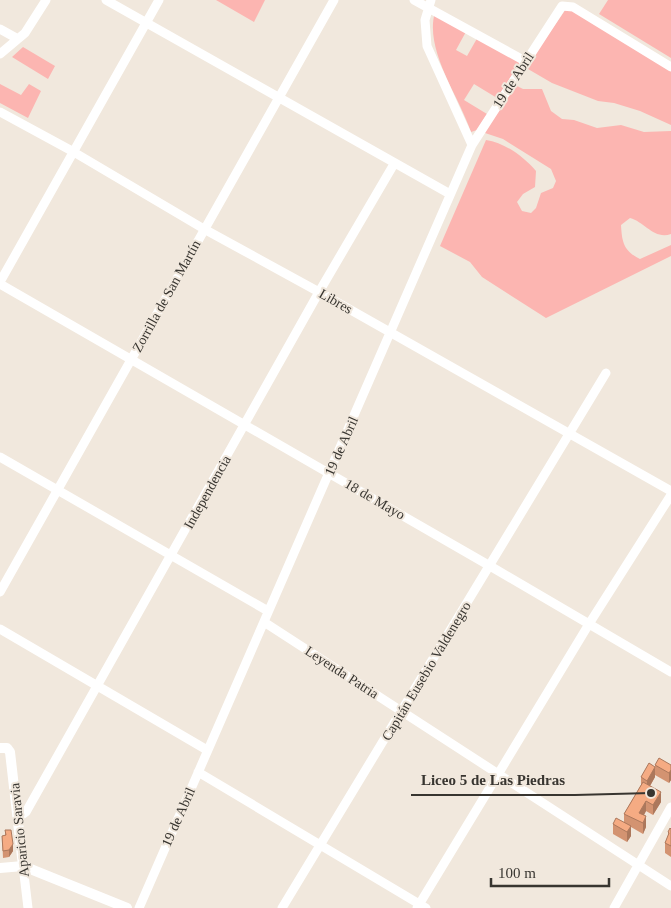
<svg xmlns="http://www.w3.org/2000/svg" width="671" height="908" font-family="'Times New Roman',serif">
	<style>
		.green { fill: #fcb5b1 }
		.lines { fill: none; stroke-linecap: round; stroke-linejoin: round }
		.minor { stroke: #fff; stroke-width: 9 }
		.tertiary { stroke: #fff; stroke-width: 10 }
		.wall { fill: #d39371 }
		.shaded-wall { fill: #ac785c }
		.building { fill: #f5ab83; stroke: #ac785c }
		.labels { text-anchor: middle; stroke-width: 4; stroke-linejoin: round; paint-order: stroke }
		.street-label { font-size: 14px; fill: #383530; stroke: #f1e8dd }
		.leader { fill: none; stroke: #383530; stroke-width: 2 }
		.callout-dot { fill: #383530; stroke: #f1e8dd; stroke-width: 2 }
		.callout-label { font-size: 15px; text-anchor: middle; font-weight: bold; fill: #383530; stroke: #f1e8dd; stroke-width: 4; stroke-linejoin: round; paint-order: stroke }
	</style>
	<rect width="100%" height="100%" fill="#f1e8dd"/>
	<path class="green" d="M 216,0 L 265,0 L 254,22 Z
		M 608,0 L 671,0 L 671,58 L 599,14 Z
		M 573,7 L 671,63 L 671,125 L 640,111 L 614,103 L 598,101 L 552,83 L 528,69 L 528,64 L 566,9 Z
		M 435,12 L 468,28 L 456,50 L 467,56 L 479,35 L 518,57 L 519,64 L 497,98 L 474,84 L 464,100 L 487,114 L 477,130 L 471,132 C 459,96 424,50 435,12 Z
		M 23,47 L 55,66 L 48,79 L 12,57 Z
		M 0,84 L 21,95 L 29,84 L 41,91 L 28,118 L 0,103 Z
		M 515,85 L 523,89 L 542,89 L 551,111 L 562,119 L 574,120 L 597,128 L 621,125 L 644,132 L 671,131 L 671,234 C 654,240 645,222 630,218 L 621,225 C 622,243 624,251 640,259 L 671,245 L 671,256 L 546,318 L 482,277 L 470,262 L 440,246 L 486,140 C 505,143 523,156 536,171 L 535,187 L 523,194 L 517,202 L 522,211 L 531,213 L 536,208 L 541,193 L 553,188 L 556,181 L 551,169 L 503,139 L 485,133 L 487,124 Z"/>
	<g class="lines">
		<path class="minor" d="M 106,0 L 450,194
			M 414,0 L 525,61
			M 431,0 L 425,20 L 427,46 L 472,145
			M 0,29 L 18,39
			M 0,54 L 25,33 L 46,0
			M 0,112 L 72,151 L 204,229 L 319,292 L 671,491
			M 0,282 L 159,0
			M 0,284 L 490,566 L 671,672
			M 0,457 L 268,611
			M 0,592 L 334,0
			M 264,622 L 671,886
			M 0,629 L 207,750
			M 198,772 L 426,908
			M 18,818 L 26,812 L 319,292 L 394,164
			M 23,866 L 28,908
			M 139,908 L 472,145 L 562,6 L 573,7 L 671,67
			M 282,908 L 606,373
			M 417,908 L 589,624 L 671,495
			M 614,908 L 671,807"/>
		<path class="tertiary" d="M 0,748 L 7,748 L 10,752 L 23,866
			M 0,868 L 23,866 L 127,908"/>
	</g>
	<path class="wall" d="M 655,765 L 671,765 L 671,780 L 669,783 L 655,775 L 655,777 L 650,786 L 661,802 L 653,815 L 646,811 L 644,815 L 646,827 L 643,834 L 631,827 L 631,836 L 627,842 L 613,834 L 613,824 L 624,822 L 624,814 L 641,785 L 641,777 L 655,767 Z
		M 671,829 L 671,857 L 665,853 L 665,843 L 668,837 L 668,832 Z
		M 5,830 L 13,851 L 9,857 L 3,858 L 2,836 L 5,836 Z"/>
	<path class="shaded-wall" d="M 655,767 L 655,777 L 647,791 L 647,781 Z
		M 671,770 L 671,780 L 669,783 L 669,773 Z
		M 661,792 L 661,802 L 653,815 L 653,805 Z
		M 646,801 L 646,811 L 640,822 L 639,813 Z
		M 646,816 L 646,827 L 643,834 L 643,823 Z
		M 631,826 L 631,836 L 627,842 L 627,832 Z
		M 13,844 L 13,851 L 9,857 L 9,850 Z"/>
	<path class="building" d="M 659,758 L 671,765 L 671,770 L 669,773 L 655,765 Z
		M 649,763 L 655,767 L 647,781 L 641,777 Z
		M 643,782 L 661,792 L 653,805 L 646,801 L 639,813 L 646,816 L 643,823 L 624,814 Z
		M 616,818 L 631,826 L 627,832 L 613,824 Z
		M 670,828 L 671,829 L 671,846 L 665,843 L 669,833 L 668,832 Z
		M 5,830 L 11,830 L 13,844 L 9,850 L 3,851 L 2,836 L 6,835 Z"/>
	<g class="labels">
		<g class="street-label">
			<text transform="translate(513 80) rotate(-57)" y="5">19 de Abril</text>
			<text transform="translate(166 296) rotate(-61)" y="5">Zorrilla de San Martín</text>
			<text transform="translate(336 301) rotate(30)" y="5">Libres</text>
			<text transform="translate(341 446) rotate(-66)" y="5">19 de Abril</text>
			<text transform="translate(207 492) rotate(-61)" y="5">Independencia</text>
			<text transform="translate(375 499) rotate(30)" y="5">18 de Mayo</text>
			<text transform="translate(426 671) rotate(-59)" y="5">Capitán Eusebio Valdenegro</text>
			<text transform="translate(342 672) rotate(33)" y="5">Leyenda Patria</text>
			<text transform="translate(178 817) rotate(-66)" y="5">19 de Abril</text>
			<text transform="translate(19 830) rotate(-96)" y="5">Aparicio Saravia</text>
		</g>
	</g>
	<path class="leader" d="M651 793L575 795H411"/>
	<circle class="callout-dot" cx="651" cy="793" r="5"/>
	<g class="callout-label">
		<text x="493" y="785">Liceo 5 de Las Piedras</text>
	</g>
	<path d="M491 878v8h118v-8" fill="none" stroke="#383530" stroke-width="2.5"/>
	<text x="498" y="878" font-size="15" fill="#383530" stroke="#f1e8dd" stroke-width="4" paint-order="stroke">100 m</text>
</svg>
